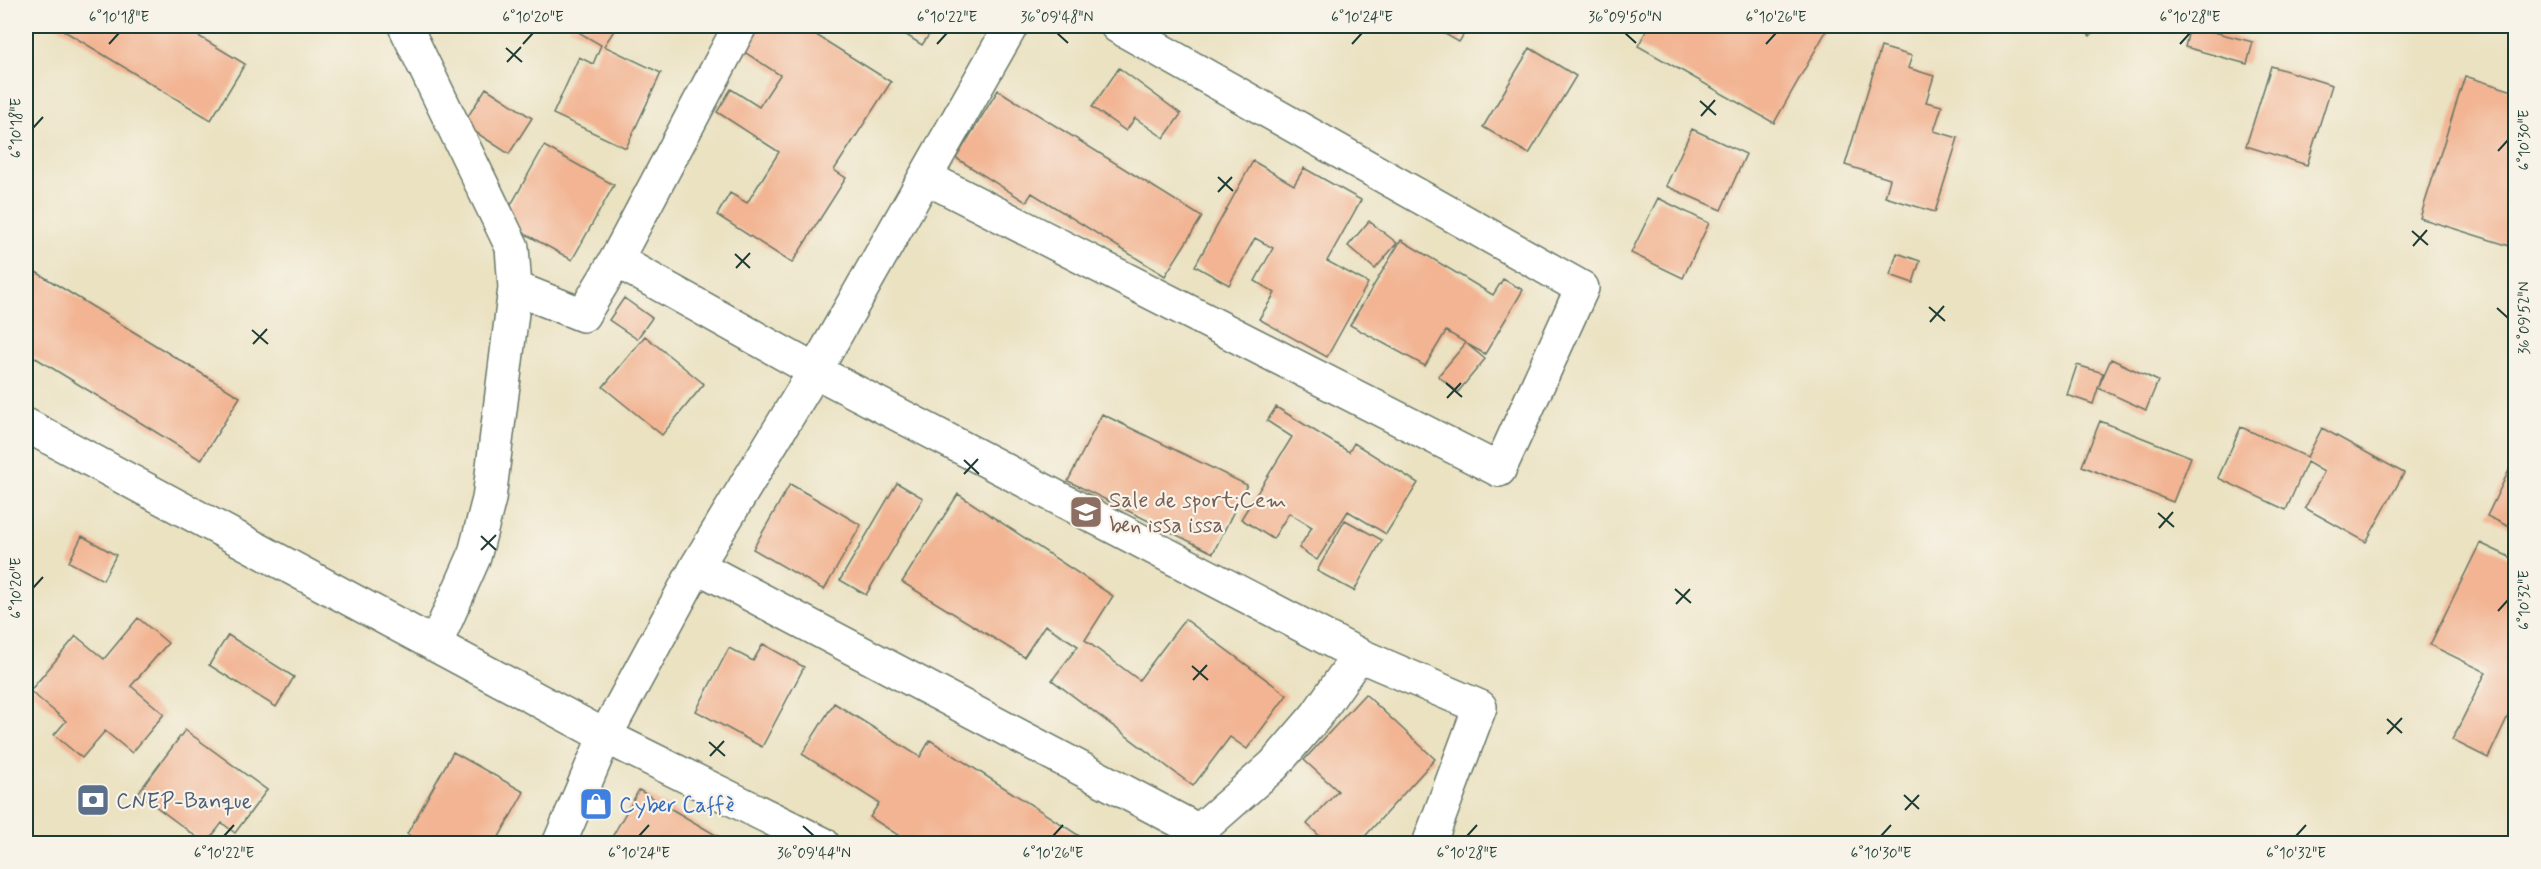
<svg xmlns="http://www.w3.org/2000/svg" width="2541" height="869" font-family="Mynerve,sans-serif">
	<style>
		.building { fill: #f2b492 }
		.lines { fill: none; stroke-linecap: round; stroke-linejoin: round }
		.street-casing { stroke: #676; stroke-width: 36 }
		.street { stroke: #fff; stroke-width: 33 }
		.ticks { fill: none; stroke: #1f3d34; stroke-width: 2 }
		.labels { text-anchor: middle; stroke-width: 4.5; stroke-linejoin: round; paint-order: stroke }
		.education-label { font-size: 22px; fill: #785e54; stroke: #f7f3e8; text-anchor: start }
		.service-label { font-size: 22px; fill: #4e5e75; stroke: #f7f3e8; text-anchor: start }
		.shop-label { font-size: 22px; fill: #366cbe; stroke: #f7f3e8; text-anchor: start }
		.neatline { fill: none; stroke: #1f3d34; stroke-width: 2 }
		.ticks-label { font-size: 15px; text-anchor: middle; fill: #1f3d34 }
	</style>
	<rect width="100%" height="100%" fill="#f7f3e8"/>
	<filter id="ink" filterUnits="userSpaceOnUse"><feTurbulence type="fractalNoise" baseFrequency=".0167" numOctaves="2"/><feDisplacementMap in="SourceGraphic" scale="12" xChannelSelector="R" yChannelSelector="G"/><feConvolveMatrix kernelMatrix="1 2 1 2 8 2 1 2 1" color-interpolation-filters="sRGB"/></filter>
	<filter id="wash" filterUnits="userSpaceOnUse"><feTurbulence type="fractalNoise" baseFrequency=".008" numOctaves="4" result="noise"/><feDisplacementMap in="SourceGraphic" scale="24" xChannelSelector="R" yChannelSelector="G"/><feGaussianBlur stdDeviation="1.35" result="paint"/><feColorMatrix in="noise" values="0 0 0 0 0 0 0 0 0 0 0 0 0 0 0 0 0 1.4 0 .05"/><feComposite in="paint" operator="in"/></filter>
	<g filter="url(#wash)">
		<rect width="100%" height="100%" fill="#ebe2c2"/>
		<g id="blocks">
			<path class="building" d="M 56,26 L 182,26 L 245,64 L 211,120 Z
				M 568,26 L 617,26 L 604,46 L 661,73 L 626,148 L 553,114 L 579,57 L 593,64 L 601,45 Z
				M 732,26 L 802,26 L 891,82 L 834,170 L 846,178 L 792,263 L 717,215 L 730,193 L 747,203 L 779,152 L 717,112 L 731,89 L 759,107 L 780,75 L 724,39 Z
				M 892,26 L 935,26 L 922,45 Z
				M 1431,26 L 1469,26 L 1459,42 Z
				M 1649,26 L 1829,26 L 1774,123 L 1638,46 Z
				M 2079,26 L 2100,26 L 2090,36 Z
				M 2190,26 L 2253,42 L 2247,64 L 2185,47 Z
				M 1881,47 L 1912,56 L 1908,68 L 1934,76 L 1926,102 L 1942,106 L 1934,131 L 1958,138 L 1935,212 L 1885,197 L 1890,179 L 1845,165 Z
				M 1530,48 L 1576,76 L 1529,154 L 1483,127 Z
				M 2271,66 L 2332,85 L 2307,165 L 2246,146 Z
				M 1119,68 L 1181,114 L 1164,138 L 1135,118 L 1126,131 L 1092,107 Z
				M 2465,76 L 2516,92 L 2516,248 L 2420,218 Z
				M 486,88 L 532,118 L 509,154 L 463,124 Z
				M 998,90 L 1202,217 L 1165,276 L 1032,193 L 1026,202 L 956,158 Z
				M 1692,129 L 1746,154 L 1721,210 L 1666,186 Z
				M 544,146 L 614,185 L 572,260 L 502,221 Z
				M 1253,161 L 1294,185 L 1304,168 L 1361,200 L 1327,261 L 1368,283 L 1327,357 L 1259,319 L 1275,293 L 1255,281 L 1273,248 L 1255,238 L 1229,285 L 1195,266 Z
				M 1658,198 L 1709,223 L 1683,278 L 1631,253 Z
				M 1369,221 L 1397,243 L 1375,269 L 1348,246 Z
				M 1401,240 L 1493,295 L 1503,279 L 1523,290 L 1485,354 L 1467,344 L 1485,359 L 1458,392 L 1438,376 L 1466,343 L 1446,331 L 1425,366 L 1350,325 Z
				M 1897,253 L 1920,261 L 1913,283 L 1890,275 Z
				M 36,272 L 240,397 L 201,460 L 26,352 L 26,289 Z
				M 624,298 L 652,318 L 637,339 L 609,320 Z
				M 645,336 L 704,384 L 662,435 L 603,387 Z
				M 2111,359 L 2158,381 L 2146,410 L 2098,388 Z
				M 2077,365 L 2103,373 L 2093,404 L 2067,395 Z
				M 1276,407 L 1349,452 L 1354,443 L 1418,483 L 1386,534 L 1348,511 L 1317,560 L 1299,548 L 1312,527 L 1289,513 L 1273,539 L 1241,519 L 1292,437 L 1267,421 Z
				M 1102,414 L 1247,485 L 1213,553 L 1068,481 Z
				M 2100,421 L 2191,457 L 2173,502 L 2082,466 Z
				M 2241,427 L 2307,457 L 2322,428 L 2404,473 L 2366,542 L 2305,508 L 2324,472 L 2307,462 L 2286,510 L 2218,478 Z
				M 2516,456 L 2516,530 L 2487,516 Z
				M 897,483 L 923,498 L 866,595 L 840,580 Z
				M 790,484 L 861,525 L 824,590 L 753,549 Z
				M 958,494 L 1113,596 L 1085,640 L 1139,680 L 1185,619 L 1287,695 L 1247,749 L 1230,737 L 1193,786 L 1052,680 L 1078,646 L 1045,625 L 1024,657 L 902,582 Z
				M 1345,520 L 1382,540 L 1354,591 L 1317,571 Z
				M 82,536 L 116,555 L 103,580 L 69,562 Z
				M 2480,543 L 2516,560 L 2516,718 L 2509,714 L 2488,758 L 2452,740 L 2486,672 L 2430,645 Z
				M 138,618 L 168,643 L 131,686 L 164,714 L 132,753 L 105,731 L 82,758 L 54,735 L 66,721 L 30,691 L 76,636 L 104,659 Z
				M 228,635 L 294,677 L 276,707 L 209,665 Z
				M 763,644 L 804,667 L 762,747 L 696,711 L 729,648 L 753,661 Z
				M 1365,694 L 1435,759 L 1358,844 L 1328,844 L 1307,824 L 1338,791 L 1304,760 Z
				M 834,703 L 920,757 L 930,740 L 1092,844 L 893,844 L 898,835 L 870,817 L 879,803 L 802,754 Z
				M 185,730 L 267,790 L 235,833 L 222,823 L 206,844 L 138,793 Z
				M 453,752 L 524,792 L 495,844 L 424,844 L 407,834 Z
				M 639,790 L 731,844 L 608,844 Z"/>
		</g>
	</g>
	<g filter="url(#ink)">
		<use href="#blocks" fill-opacity="0" stroke="#676" stroke-width="1.5"/>
		<g class="lines">
			<g class="street-casing">
				<path id="street" d="M 405,26 L 512,247 L 515,288 L 489,499 L 474,557 L 435,645
					M 925,177 L 1499,470 L 1582,288 L 1117,26
					M 616,260 L 740,26
					M 515,288 L 583,315 L 616,260 L 815,371 L 1359,655 L 1316,716 L 1274,765 L 1199,831 L 697,566
					M 26,425 L 605,736 L 823,844
					M 1359,655 L 1480,707 L 1429,844
					M 559,844 L 605,736 L 697,566 L 815,371 L 1011,26"/>
			</g>
			<use href="#street" class="street"/>
		</g>
	</g>
	<path class="ticks" d="M 1057,33 L 1068,43M 1625,33 L 1636,43M 109,44 L 119,33M 523,44 L 533,33M 937,44 L 947,33M 1352,44 L 1362,33M 1766,44 L 1776,33M 2180,44 L 2190,33M 506,48 L 522,62M 507,62 L 521,47M 1700,101 L 1716,115M 1701,116 L 1715,100M 33,128 L 43,117M 2498,151 L 2508,140M 1218,177 L 1233,191M 1218,192 L 1232,177M 2412,231 L 2428,245M 2413,246 L 2427,230M 735,254 L 750,268M 736,268 L 750,253M 1929,307 L 1945,321M 2497,308 L 2508,318M 1930,322 L 1944,306M 252,330 L 268,344M 253,344 L 267,329M 1446,383 L 1462,397M 1447,398 L 1461,383M 964,460 L 979,474M 964,474 L 978,459M 2158,513 L 2174,527M 2159,528 L 2173,512M 481,536 L 496,550M 481,550 L 496,535M 33,588 L 43,577M 1675,589 L 1691,603M 1676,604 L 1690,589M 2498,611 L 2508,600M 1192,666 L 1208,680M 1193,680 L 1207,665M 2387,719 L 2402,733M 2387,734 L 2402,718M 709,742 L 725,756M 710,756 L 724,741M 1904,795 L 1919,809M 1905,810 L 1919,795M 803,826 L 814,836M 224,836 L 234,825M 639,836 L 649,825M 1053,836 L 1063,825M 1467,836 L 1477,825M 1881,836 L 1891,825M 2296,836 L 2306,825"/>
	<defs>
		<g id="school-square" transform="scale(1.725)"><rect x="-9" y="-9" width="18" height="18" rx="4" fill="#8d6e63" stroke="#f7f3e8"/><path d="M0-5L7-2L0 1L-7-2ZM-4 1L0 2.5L4 1V4Q0 6-4 4Z" fill="#fff"/></g>
		<g id="bank-square" transform="scale(1.725)"><rect x="-9" y="-9" width="18" height="18" rx="4" fill="#5c6f8a" stroke="#f7f3e8"/><path d="M-6-4H6V4H-6ZM0-2.3a2.3 2.3 0 1 0 0 4.6a2.3 2.3 0 1 0 0-4.6Z" fill="#fff"/></g>
		<g id="shop-square" transform="scale(1.725)"><rect x="-9" y="-9" width="18" height="18" rx="4" fill="#3f7fe0" stroke="#f7f3e8"/><path d="M-5-2.5h2.3a2.7 3.5 0 0 1 5.4 0H5L5.5 6h-11ZM-1.5-2.5h3a1.5 2.3 0 0 0-3 0Z" fill="#fff"/></g>
	</defs>
	<g fill-rule="evenodd">
		<use href="#school-square" x="1086" y="512"/>
		<use href="#bank-square" x="93" y="800"/>
		<use href="#shop-square" x="596" y="804"/>
	</g>
	<g class="labels">
		<g class="education-label">
			<text x="1109" y="507">Sale de sport;Cem<tspan x="1109" dy="25">ben issa issa</tspan></text>
		</g>
		<g class="service-label">
			<text x="116" y="808">CNEP-Banque</text>
		</g>
		<g class="shop-label">
			<text x="619" y="812">Cyber Caffè</text>
		</g>
	</g>
	<rect width="2541" height="869" fill="none" stroke="#f7f3e8" stroke-width="66"/>
	<rect x="33" y="33" width="2475" height="803" class="neatline"/>
	<g class="ticks-label">
		<text x="119" y="22">6°10'18"E</text>
		<text x="533" y="22">6°10'20"E</text>
		<text x="947" y="22">6°10'22"E</text>
		<text x="1057" y="22">36°09'48"N</text>
		<text x="1362" y="22">6°10'24"E</text>
		<text x="1625" y="22">36°09'50"N</text>
		<text x="1776" y="22">6°10'26"E</text>
		<text x="2190" y="22">6°10'28"E</text>
		<text transform="translate(16 128) rotate(-90)" y="5">6°10'18"E</text>
		<text transform="translate(2524 140) rotate(-90)" y="5">6°10'30"E</text>
		<text transform="translate(2524 318) rotate(-90)" y="5">36°09'52"N</text>
		<text transform="translate(16 588) rotate(-90)" y="5">6°10'20"E</text>
		<text transform="translate(2524 600) rotate(-90)" y="5">6°10'32"E</text>
		<text x="224" y="858">6°10'22"E</text>
		<text x="639" y="858">6°10'24"E</text>
		<text x="814" y="858">36°09'44"N</text>
		<text x="1053" y="858">6°10'26"E</text>
		<text x="1467" y="858">6°10'28"E</text>
		<text x="1881" y="858">6°10'30"E</text>
		<text x="2296" y="858">6°10'32"E</text>
	</g>
</svg>
